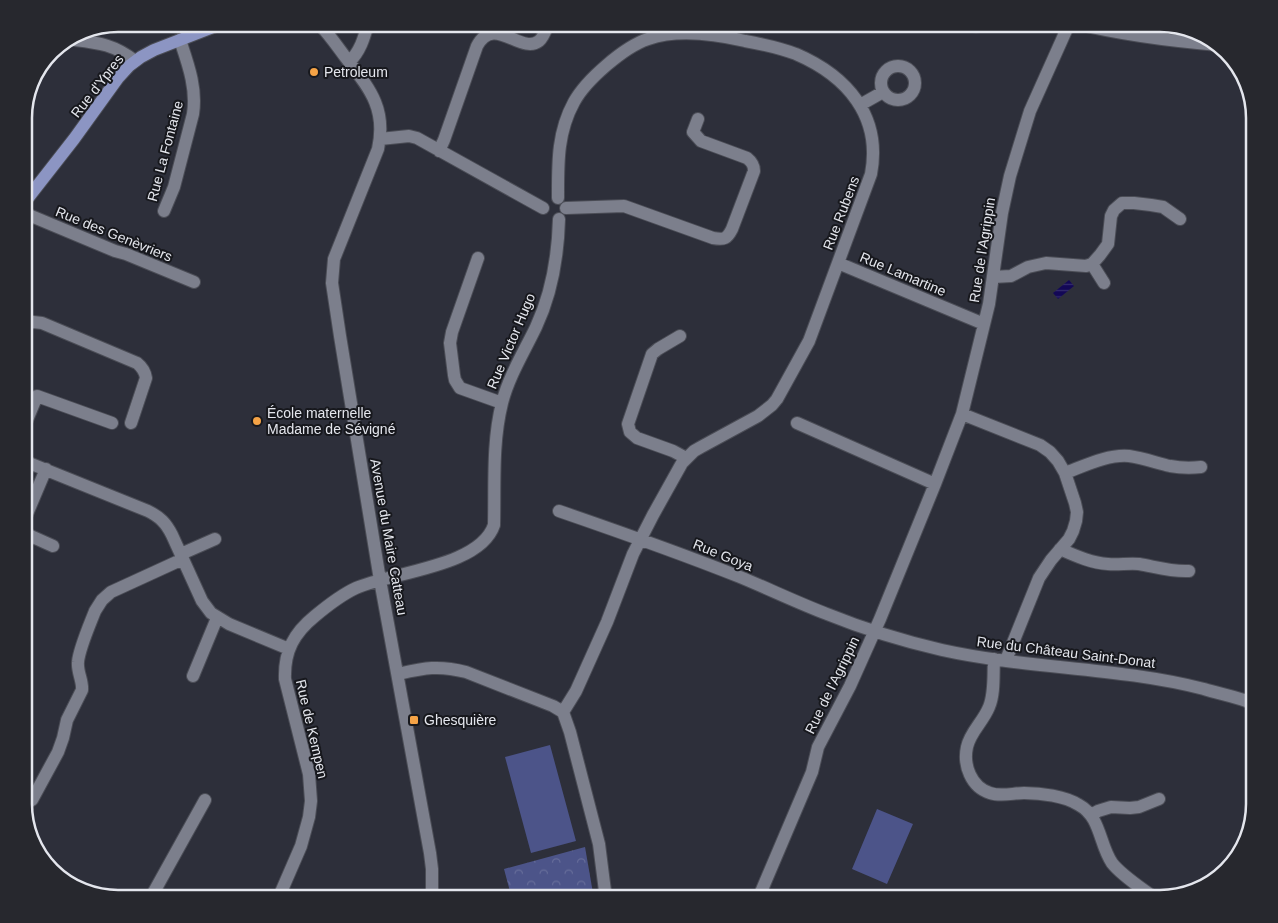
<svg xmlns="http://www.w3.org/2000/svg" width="1278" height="923" font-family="Arial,sans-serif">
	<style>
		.park { fill: url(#park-crowns) }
		.garden { fill: #4c5489 }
		.water { fill: url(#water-rules) }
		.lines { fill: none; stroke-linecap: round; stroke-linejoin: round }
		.minor-casing { stroke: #4b4d56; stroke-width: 14 }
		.major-casing { stroke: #4b4d56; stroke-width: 14 }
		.minor { stroke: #7c7f8c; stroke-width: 12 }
		.major { stroke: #8c95c3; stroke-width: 12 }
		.poi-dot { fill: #f5a346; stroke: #17181d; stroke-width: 2 }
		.labels { text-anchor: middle; stroke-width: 4; stroke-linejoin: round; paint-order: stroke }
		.poi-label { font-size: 14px; fill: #e4e6ed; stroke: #17181d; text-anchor: start }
		.street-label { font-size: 14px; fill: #e4e6ed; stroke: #17181d }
		.rim { fill: none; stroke: #e4e6ed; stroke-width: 2.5 }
	</style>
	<defs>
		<pattern id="park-crowns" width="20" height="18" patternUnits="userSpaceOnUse" patternTransform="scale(1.25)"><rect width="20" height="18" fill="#4c5489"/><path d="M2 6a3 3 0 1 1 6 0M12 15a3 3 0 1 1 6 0" fill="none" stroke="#666d9a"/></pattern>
		<pattern id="water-rules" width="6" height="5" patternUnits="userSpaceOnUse" patternTransform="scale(1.25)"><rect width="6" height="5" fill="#130856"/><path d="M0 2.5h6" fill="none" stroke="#352c6f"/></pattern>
	</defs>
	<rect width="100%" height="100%" fill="#2d2f3a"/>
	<path class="park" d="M 585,847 L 594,899 L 512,899 L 504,869 Z"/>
	<path class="garden" d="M 550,745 L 576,841 L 531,853 L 505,757 Z
		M 877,809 L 913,824 L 887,884 L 852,869 Z"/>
	<path class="water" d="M 1069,280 L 1074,286 L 1058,299 L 1053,293 Z"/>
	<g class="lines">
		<g class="minor-casing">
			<path id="minor" d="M 319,24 C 329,34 337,46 346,58 C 369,88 387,108 378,149 L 334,259 L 332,283 L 340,336 L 380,580 L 430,853 L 432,869 L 432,899
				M 954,24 C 969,27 983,27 998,24
				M 1078,24 C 1123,35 1171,41 1218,45
				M 75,40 C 100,43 115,45 135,61
				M 349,62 C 360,52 364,38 368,24
				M881 83a17 17 0 1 1 34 0a17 17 0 1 1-34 0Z
				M 860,105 L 883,92
				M 380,139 L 409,136 L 417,138 L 543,208
				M 439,151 L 444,140 L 477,46 C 494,14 521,55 539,41 C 544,37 546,29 548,24
				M 558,198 C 558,164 557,133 574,102 C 586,80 624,47 648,39 C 677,29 715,34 745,41 C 762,44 780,48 796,54 C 847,76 882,116 871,174 L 809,341 L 777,399 L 772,405 L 758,416 L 701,447 L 694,451 L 682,463 L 653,515 L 633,554 L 607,622 L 576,691 L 563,712 L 570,732 L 599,844 L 606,899
				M 566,208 L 624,206 L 713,238 C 724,240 727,239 732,229 L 754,171 C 754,165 752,162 747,158 L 701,141 L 693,132 L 698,119
				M 164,211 L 174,187 L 193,114 C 197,88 188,64 180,40
				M 24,213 L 115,251 L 126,254 L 194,282
				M 478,258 L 452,332 L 450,343 L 454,375 L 455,380 L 460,388 L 502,403
				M 838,263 L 984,324
				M 1092,264 L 1100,255 L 1108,244 L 1111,216 L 1114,210 L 1122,203 L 1134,203 L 1151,205 L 1163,207 L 1180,219
				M 993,277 L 1011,276 L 1028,267 L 1046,263 L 1086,266 L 1092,264 L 1104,283
				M 24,324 L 33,322 L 42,323 L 137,363 C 142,367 145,371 146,378 L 131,423
				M 680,336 L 658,349 L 652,354 L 628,424 L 630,432 L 637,438 L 673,451 L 686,458
				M 962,414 L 1040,445 L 1050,452 L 1058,461 L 1065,473 L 1075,503 L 1077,512 L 1076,521 L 1073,531 L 1069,539 L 1051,560 L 1039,578 L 1006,660
				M 797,423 L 935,484
				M 24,427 L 37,396 L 112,423
				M 24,461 L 148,511 C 160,517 166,523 172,535 L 202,601 L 211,613 L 229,624 L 289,649
				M 1065,473 C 1084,466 1108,454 1129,456 C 1143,458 1157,463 1170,466 C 1181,468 1191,468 1201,467
				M 559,511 C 620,532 680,553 740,577 C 769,589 798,603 827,614 C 864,629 903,641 942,650 C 1028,669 1118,667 1204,689 C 1220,694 1239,697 1254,704
				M 24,521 L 46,469
				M 24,533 L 53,546
				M 1060,549 C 1076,556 1091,563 1108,564 C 1118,565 1129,563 1139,564 C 1156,567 1171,572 1189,571
				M 181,554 L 215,539
				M 994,659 C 993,674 995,693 989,707 C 983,722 970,732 967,747 C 963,765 971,787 990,793 C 1001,797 1013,793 1024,793 C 1041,793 1065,796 1079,805 C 1101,817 1099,844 1112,863 C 1122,876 1143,889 1156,899
				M 398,674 C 425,668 438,665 466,672 L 553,706 L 563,712
				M 193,676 L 217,618
				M 32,800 L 58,752 L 63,738 L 67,720 L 82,690 C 83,681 77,672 78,662 C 79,649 90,624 95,611 L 102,600 L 111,592 L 183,559
				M 1091,815 L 1098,811 L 1111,807 L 1130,808 L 1139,807 L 1159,799
				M 150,899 L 205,800
				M 278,899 L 301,846 L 309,817 L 311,801 L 309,774 L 285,679 C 284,651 294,633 315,616 C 327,606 341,595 356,588 C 392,572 480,567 494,525 C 495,485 492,443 502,403 C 509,376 524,352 536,327 C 552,293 558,255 559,219
				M 758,899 L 812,772 L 818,747 L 850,686 L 880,619 L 935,484 L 962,414 L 989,304 L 1002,213 L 1010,176 L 1030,111 L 1069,24"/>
		</g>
		<g class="major-casing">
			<path id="major" d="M 24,203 L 74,139 L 118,78 L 129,66 L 141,57 L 154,50 L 221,24"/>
		</g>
		<use href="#minor" class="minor"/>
		<use href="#major" class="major"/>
	</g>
	<g class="poi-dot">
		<circle cx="314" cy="72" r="5"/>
		<circle cx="257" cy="421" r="5"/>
		<rect x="409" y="715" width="10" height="10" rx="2.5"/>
	</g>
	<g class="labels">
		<g class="poi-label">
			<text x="324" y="77">Petroleum</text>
			<text x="267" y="418">École maternelle<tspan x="267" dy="16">Madame de Sévigné</tspan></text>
			<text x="424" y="725">Ghesquière</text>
		</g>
		<g class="street-label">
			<text transform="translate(97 86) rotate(-52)" y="5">Rue d'Ypres</text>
			<text transform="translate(165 151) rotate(-75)" y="5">Rue La Fontaine</text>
			<text transform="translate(841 213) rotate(-69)" y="5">Rue Rubens</text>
			<text transform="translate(114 234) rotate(22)" y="5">Rue des Genèvriers</text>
			<text transform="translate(982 250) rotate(-81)" y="5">Rue de l'Agrippin</text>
			<text transform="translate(903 274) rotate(23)" y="5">Rue Lamartine</text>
			<text transform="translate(511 341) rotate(-67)" y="5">Rue Victor Hugo</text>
			<text transform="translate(389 537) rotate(80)" y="5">Avenue du Maire Catteau</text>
			<text transform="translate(723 555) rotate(22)" y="5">Rue Goya</text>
			<text transform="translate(1066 652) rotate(7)" y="5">Rue du Château Saint-Donat</text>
			<text transform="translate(832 685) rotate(-64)" y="5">Rue de l'Agrippin</text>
			<text transform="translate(312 729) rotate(77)" y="5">Rue de Kempen</text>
		</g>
	</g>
	<path d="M0 0H1278V923H0ZM118 32H1160A86 86 0 0 1 1246 118V804A86 86 0 0 1 1160 890H118A86 86 0 0 1 32 804V118A86 86 0 0 1 118 32Z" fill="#27282e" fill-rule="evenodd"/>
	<path class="rim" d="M118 32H1160A86 86 0 0 1 1246 118V804A86 86 0 0 1 1160 890H118A86 86 0 0 1 32 804V118A86 86 0 0 1 118 32Z"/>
</svg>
